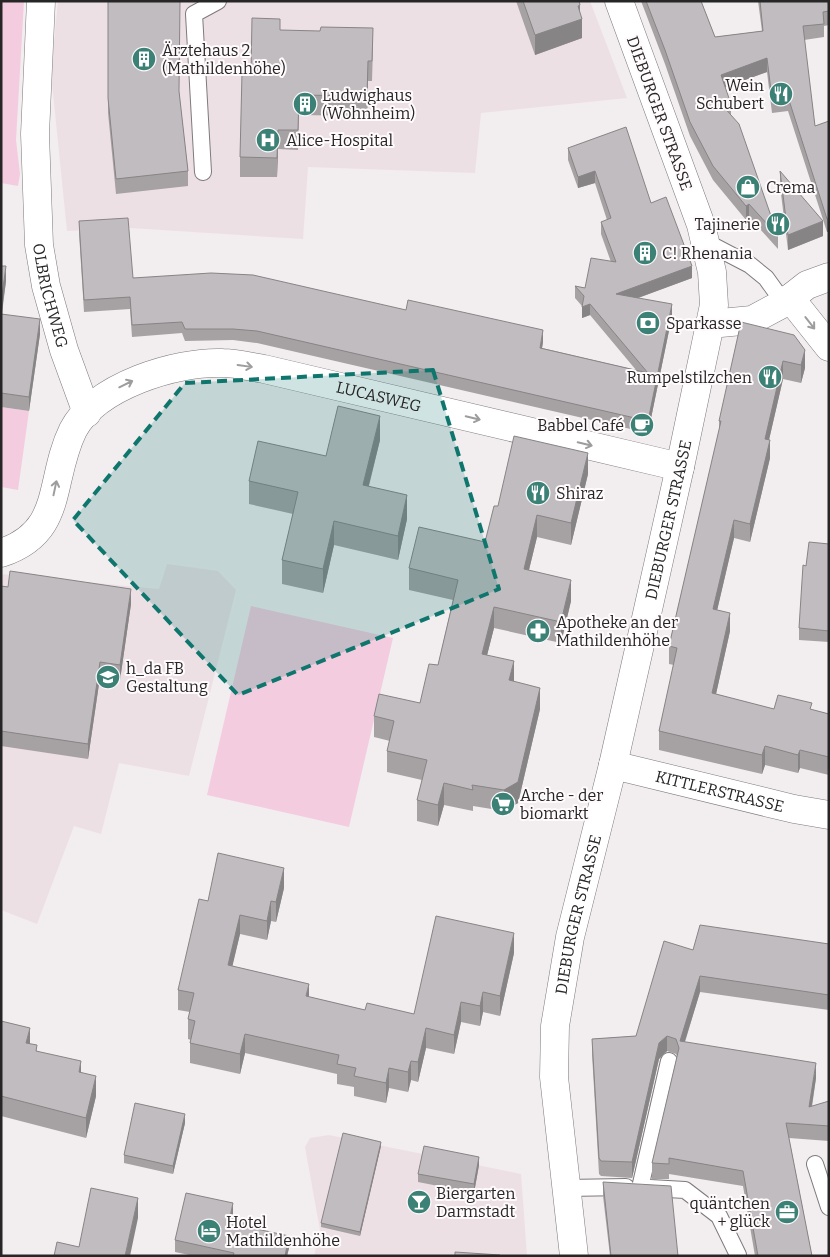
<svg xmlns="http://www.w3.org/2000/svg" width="830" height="1257" font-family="Bitter,serif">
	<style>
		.built { fill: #ede0e5 }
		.green { fill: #f3cddf }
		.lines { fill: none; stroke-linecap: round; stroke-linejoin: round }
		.lane-casing { stroke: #7e7a7c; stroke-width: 18 }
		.street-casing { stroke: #7e7a7c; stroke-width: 29 }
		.secondary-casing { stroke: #7e7a7c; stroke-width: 29 }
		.lane { stroke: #fff; stroke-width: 16 }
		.street { stroke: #fff; stroke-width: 28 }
		.secondary { stroke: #fff; stroke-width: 28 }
		.wall { fill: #a6a2a4 }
		.shaded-wall { fill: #878486 }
		.building { fill: #c1bcbf; stroke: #878486 }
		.oneway { stroke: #9e9d9d }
		.marked { fill: #0f766e; fill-opacity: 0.2; stroke: #0f766e; stroke-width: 4; stroke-dasharray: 10 6; stroke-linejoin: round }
		.labels { text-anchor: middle; stroke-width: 4; stroke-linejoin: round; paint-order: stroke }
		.poi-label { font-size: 16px; fill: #272626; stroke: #fffafc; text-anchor: start }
		.street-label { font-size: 16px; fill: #272626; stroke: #fffafc }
	</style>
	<rect width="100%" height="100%" fill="#f2edef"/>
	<path class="built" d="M 58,1 L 590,1 L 627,98 L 481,113 L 475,173 L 308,167 L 303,239 L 130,228 L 67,231 L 51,73 Z
		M 167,564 L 218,571 L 236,590 L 189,776 L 119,763 L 101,834 L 74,826 L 37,924 L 1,910 L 1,574 L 159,589 Z
		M 329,1135 L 521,1174 L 527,1256 L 314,1256 L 320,1230 L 305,1147 L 310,1138 Z"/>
	<path class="green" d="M 1,1 L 24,1 L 16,140 L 20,174 L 18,186 L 1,183 Z
		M 1,407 L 29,411 L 18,490 L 1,487 Z
		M 251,606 L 393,638 L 349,827 L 207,795 Z"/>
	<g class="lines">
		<g class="lane-casing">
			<path id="lane" d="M 203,172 L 194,14 L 218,1
				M 706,242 L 750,265 L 766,278 L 784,303
				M 815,1164 L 829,1207
				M 566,1188 L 626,1187
				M 640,1188 L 669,1061
				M 650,1188 L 685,1190 L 719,1216 L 738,1255"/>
		</g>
		<g class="street-casing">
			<g id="street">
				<path id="s1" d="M 41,1 L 35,134 L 39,245 L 46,286 L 64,350 L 87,413"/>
				<path d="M 790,298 L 829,347"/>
				<path d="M 710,324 L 752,320 L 784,303 L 807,285 L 829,277"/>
				<path id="s2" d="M 1,553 C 65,532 48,481 73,430 C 96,386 176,361 223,363 C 236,363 251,367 264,369 L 680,467"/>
				<path id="s3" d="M 613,765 L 794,809 L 829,815"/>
			</g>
		</g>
		<g class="secondary-casing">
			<g id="secondary">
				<path id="s4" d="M 574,1256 L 554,1077 L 555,1026 L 570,937 L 613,765 L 680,467 L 714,305 L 712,272 L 701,225 L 619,1"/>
			</g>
		</g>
		<use href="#lane" class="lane"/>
		<use href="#street" class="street"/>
		<use href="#secondary" class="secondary"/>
	</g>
	<path class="wall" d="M 108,1 L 179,92 L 188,171 L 188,186 L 116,194 L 108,113 Z
		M 516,1 L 579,1 L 582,38 L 535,55 Z
		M 641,1 L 701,1 L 715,37 L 762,31 L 758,1 L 828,1 L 829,25 L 824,26 L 824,37 L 804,40 L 815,126 L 829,121 L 829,232 L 827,232 L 788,111 L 772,113 L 767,72 L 725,87 L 731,104 L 731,116 L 778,236 L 778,249 L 749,217 L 746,220 L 713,180 L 690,136 L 665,64 Z
		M 280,30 L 373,48 L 372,81 L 368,81 L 367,116 L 299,115 L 298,150 L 278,149 L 277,177 L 240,177 L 240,157 L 251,73 Z
		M 568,148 L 651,203 L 692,278 L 638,298 L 672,316 L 648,433 L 257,343 L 233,340 L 185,341 L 182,333 L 132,337 L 130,309 L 84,312 L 79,233 L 79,221 L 133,278 L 543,342 L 542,348 L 636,370 L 590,315 L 582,318 L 582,306 L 575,298 L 575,286 L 585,288 L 611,262 L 601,234 L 601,222 L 607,220 L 595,183 L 578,188 L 568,160 Z
		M 780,171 L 823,236 L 788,250 L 780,186 Z
		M 1,266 L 6,281 L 2,314 L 40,334 L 29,411 L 1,407 Z
		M 794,335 L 805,368 L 801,383 L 783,379 L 769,440 L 770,458 L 750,542 L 734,538 L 717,610 L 730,631 L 716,694 L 774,709 L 812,710 L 829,714 L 829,775 L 800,768 L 798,773 L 765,765 L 762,774 L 659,750 L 659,731 L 674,665 L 669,664 L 669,646 L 719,431 L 719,421 Z
		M 380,440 L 369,486 L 407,519 L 398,560 L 334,545 L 323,593 L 282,584 L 282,560 L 293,514 L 249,504 L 249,481 Z
		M 588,474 L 571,545 L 537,537 L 529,570 L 571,601 L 561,643 L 494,628 L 487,655 L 540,709 L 518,803 L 504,811 L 473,806 L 473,811 L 444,805 L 438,826 L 417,821 L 417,800 L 422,780 L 387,772 L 387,751 L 390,741 L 374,737 L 374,716 L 420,703 L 438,665 L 453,600 L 409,590 L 409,568 L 485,542 L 498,506 Z
		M 829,544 L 829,642 L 799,640 L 799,628 L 806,566 Z
		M 1,586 L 131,604 L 120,680 L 100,677 L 88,759 L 1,746 Z
		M 284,888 L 276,922 L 271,921 L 267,940 L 240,934 L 232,966 L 309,997 L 365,1010 L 414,1014 L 514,953 L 500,1016 L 483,1012 L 480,1026 L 461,1022 L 454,1054 L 426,1048 L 418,1082 L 411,1080 L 408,1092 L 389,1088 L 386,1103 L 354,1096 L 354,1087 L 337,1084 L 337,1074 L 245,1053 L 240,1074 L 190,1063 L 190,1043 L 191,1040 L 188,1039 L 188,1019 L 190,1012 L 178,1010 L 178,990 L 208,901 Z
		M 829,944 L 829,1010 L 700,992 L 685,1042 L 816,1078 L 812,1107 L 829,1101 L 829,1141 L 789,1138 L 812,1256 L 755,1256 L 743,1186 L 669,1174 L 669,1179 L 652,1179 L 652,1163 L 677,1056 L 676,1054 L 667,1051 L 659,1059 L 632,1178 L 601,1176 L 599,1174 L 592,1054 L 592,1039 L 636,1036 L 693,950 Z
		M 1,1021 L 30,1044 L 37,1051 L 81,1073 L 96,1096 L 86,1138 L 1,1116 Z
		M 185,1123 L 173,1174 L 124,1163 L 124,1155 Z
		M 381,1146 L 360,1236 L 321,1227 L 321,1223 Z
		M 479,1165 L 474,1193 L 418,1182 L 418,1174 Z
		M 603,1182 L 678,1256 L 610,1256 L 603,1196 Z
		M 233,1215 L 233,1218 L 244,1227 L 289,1248 L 287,1256 L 194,1256 L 175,1252 L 175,1240 Z"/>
	<path class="shaded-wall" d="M 580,5 L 580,19 L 582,19 L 582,38 L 535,55 L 535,35 L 578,6 Z
		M 767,58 L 767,72 L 721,89 L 721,75 Z
		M 368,61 L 368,81 L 367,116 L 367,96 Z
		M 278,130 L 278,149 L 277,177 L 277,158 Z
		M 595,171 L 595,183 L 578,188 L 578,177 Z
		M 749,204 L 749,217 L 746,220 L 746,206 Z
		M 829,218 L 829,232 L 827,232 L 827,219 Z
		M 823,221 L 823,236 L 788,250 L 788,235 Z
		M 6,266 L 6,281 L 1,317 L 1,302 Z
		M 692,266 L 692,278 L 616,306 L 616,294 Z
		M 590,304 L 590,315 L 582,318 L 582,307 Z
		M 672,304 L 672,316 L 648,433 L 648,421 Z
		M 40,319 L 40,334 L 29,411 L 29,397 Z
		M 543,330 L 543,342 L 540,360 L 540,348 Z
		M 805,350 L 805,368 L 801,383 L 801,365 Z
		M 783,361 L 783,379 L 765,457 L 765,439 Z
		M 380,416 L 380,440 L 363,508 L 363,485 Z
		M 770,440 L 770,458 L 750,542 L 750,524 Z
		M 588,453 L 588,474 L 571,545 L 571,523 Z
		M 407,495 L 407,519 L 398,560 L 398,536 Z
		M 537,515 L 537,537 L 524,590 L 524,569 Z
		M 734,520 L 734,538 L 713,628 L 713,609 Z
		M 334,521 L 334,545 L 323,593 L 323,569 Z
		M 571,580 L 571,601 L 561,643 L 561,622 Z
		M 131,589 L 131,604 L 120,680 L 120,665 Z
		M 494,607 L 494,628 L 482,675 L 482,654 Z
		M 730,613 L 730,631 L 712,712 L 712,693 Z
		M 514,661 L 514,683 L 509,680 Z
		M 100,662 L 100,677 L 88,759 L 88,744 Z
		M 540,688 L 540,709 L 518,803 L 504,811 L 504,790 Z
		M 765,746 L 765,765 L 762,774 L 762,755 Z
		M 800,750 L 800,768 L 798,773 L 798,755 Z
		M 444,783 L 444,805 L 438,826 L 438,805 Z
		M 284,868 L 284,888 L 276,922 L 276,902 Z
		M 271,901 L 271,921 L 267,940 L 267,921 Z
		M 240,915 L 240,934 L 228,985 L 228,965 Z
		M 514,933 L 514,953 L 500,1016 L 500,996 Z
		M 700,976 L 700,992 L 680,1057 L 680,1041 Z
		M 309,984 L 309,1003 L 306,996 Z
		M 483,992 L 483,1012 L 480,1026 L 480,1006 Z
		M 461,1002 L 461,1022 L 454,1054 L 454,1035 Z
		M 30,1028 L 30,1048 L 26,1043 Z
		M 426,1028 L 426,1048 L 418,1082 L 418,1062 Z
		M 245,1034 L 245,1053 L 240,1074 L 240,1054 Z
		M 667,1036 L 667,1051 L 659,1059 L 632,1178 L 632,1162 L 659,1043 Z
		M 81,1061 L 81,1081 L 79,1072 Z
		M 411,1061 L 411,1080 L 408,1092 L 408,1072 Z
		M 816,1063 L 816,1078 L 809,1123 L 809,1107 Z
		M 389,1068 L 389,1088 L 386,1103 L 386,1083 Z
		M 96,1076 L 96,1096 L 86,1138 L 86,1118 Z
		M 185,1114 L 185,1123 L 173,1174 L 173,1166 Z
		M 381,1142 L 381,1146 L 360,1236 L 360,1232 Z
		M 479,1157 L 479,1165 L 474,1193 L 474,1184 Z
		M 138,1198 L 138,1218 L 130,1256 L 125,1256 Z
		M 233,1203 L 233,1215 L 230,1229 L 230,1217 Z
		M 289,1236 L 289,1248 L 287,1256 L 285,1256 Z"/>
	<path class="building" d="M 108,1 L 180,1 L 179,91 L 188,171 L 116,179 L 108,98 Z
		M 523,1 L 579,1 L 580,5 L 578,6 L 582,19 L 535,35 Z
		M 646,1 L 701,1 L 715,37 L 763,31 L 760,1 L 828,1 L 829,11 L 823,12 L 824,24 L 803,26 L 815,126 L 829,121 L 829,218 L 827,219 L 788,97 L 772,99 L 767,58 L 721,75 L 731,104 L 722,105 L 739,124 L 778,236 L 749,204 L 746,206 L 713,166 L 690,122 L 665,50 Z
		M 252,18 L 280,19 L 280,30 L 320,31 L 321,27 L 373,28 L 372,61 L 368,61 L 367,96 L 299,95 L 298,130 L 278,130 L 277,158 L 240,157 L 242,73 L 251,73 Z
		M 626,127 L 651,203 L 666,197 L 692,266 L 616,294 L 672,304 L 648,421 L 257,331 L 233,329 L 185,329 L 182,322 L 132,325 L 130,297 L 84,300 L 79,221 L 128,218 L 133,278 L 211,273 L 253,275 L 406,310 L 408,300 L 543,330 L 540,348 L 648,373 L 590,304 L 582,307 L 584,296 L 575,286 L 585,288 L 591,258 L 616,262 L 601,222 L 611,218 L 595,171 L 578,177 L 568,148 Z
		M 780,171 L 823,221 L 788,235 Z
		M 1,266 L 6,266 L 1,302 Z
		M 1,314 L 40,319 L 29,397 L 1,393 Z
		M 741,322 L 794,335 L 805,350 L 801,365 L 783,361 L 765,439 L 770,440 L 750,524 L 734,520 L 713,609 L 730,613 L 712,693 L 774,709 L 778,695 L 812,703 L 810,709 L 829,714 L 829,757 L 800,750 L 798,755 L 765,746 L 762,755 L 659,731 L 677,648 L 669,646 L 721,421 L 719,421 Z
		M 338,406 L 380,416 L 363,485 L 407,495 L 398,536 L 334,521 L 323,569 L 282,560 L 298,492 L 249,481 L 258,441 L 326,456 Z
		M 514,436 L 588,453 L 571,523 L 537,515 L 524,569 L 571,580 L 561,622 L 494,607 L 482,654 L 514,661 L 509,680 L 540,688 L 518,782 L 504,790 L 472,785 L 473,790 L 444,783 L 438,805 L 417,800 L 427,760 L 387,751 L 394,721 L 374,716 L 379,694 L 420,703 L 429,664 L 438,665 L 458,580 L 409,568 L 419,527 L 485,542 L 494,506 L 498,506 Z
		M 809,542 L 829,544 L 829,631 L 799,628 L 803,565 L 806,566 Z
		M 10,571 L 131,589 L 120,665 L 100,662 L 88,744 L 1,731 L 1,586 L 8,587 Z
		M 218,853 L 284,868 L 276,902 L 271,901 L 267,921 L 240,915 L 228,965 L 309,984 L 306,996 L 365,1010 L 367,1003 L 414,1014 L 436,916 L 514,933 L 500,996 L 483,992 L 480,1006 L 461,1002 L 454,1035 L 426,1028 L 418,1062 L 411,1061 L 408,1072 L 389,1068 L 386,1083 L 354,1076 L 356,1068 L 337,1064 L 339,1055 L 245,1034 L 240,1054 L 190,1043 L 195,1021 L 188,1019 L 194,993 L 178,990 L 199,899 L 208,901 Z
		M 700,925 L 829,944 L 829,995 L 700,976 L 680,1041 L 816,1063 L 809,1107 L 829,1101 L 829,1126 L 786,1123 L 812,1256 L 758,1256 L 743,1171 L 669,1158 L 669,1164 L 652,1163 L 679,1048 L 676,1039 L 667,1036 L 659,1043 L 632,1162 L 601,1161 L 599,1158 L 592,1039 L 636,1036 L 664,941 L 693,950 Z
		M 1,1021 L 30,1028 L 26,1043 L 37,1045 L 36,1051 L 81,1061 L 79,1072 L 96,1076 L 86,1118 L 1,1096 Z
		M 135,1103 L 185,1114 L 173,1166 L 124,1155 Z
		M 343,1133 L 381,1142 L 360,1232 L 321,1223 Z
		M 424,1146 L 479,1157 L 474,1184 L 418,1174 Z
		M 603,1182 L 671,1186 L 678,1256 L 611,1256 Z
		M 91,1188 L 138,1198 L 125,1256 L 54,1256 L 57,1242 L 79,1247 Z
		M 186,1193 L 233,1203 L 230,1217 L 244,1221 L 243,1226 L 289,1236 L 285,1256 L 233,1256 L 234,1253 L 175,1240 Z
		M 455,1252 L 500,1255 L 500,1256 L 455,1256 Z"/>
	<defs><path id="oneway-shaft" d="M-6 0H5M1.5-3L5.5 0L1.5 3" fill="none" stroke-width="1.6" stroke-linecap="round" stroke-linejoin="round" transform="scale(1.25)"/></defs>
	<g class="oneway">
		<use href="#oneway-shaft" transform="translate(810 323) rotate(52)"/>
		<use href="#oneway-shaft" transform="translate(245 366) rotate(8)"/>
		<use href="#oneway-shaft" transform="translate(126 384) rotate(-26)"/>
		<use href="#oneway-shaft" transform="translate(473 418) rotate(13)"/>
		<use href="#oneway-shaft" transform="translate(585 444) rotate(13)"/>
		<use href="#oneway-shaft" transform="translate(55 488) rotate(-78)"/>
	</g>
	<path class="marked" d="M 433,370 L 499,589 L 238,695 L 73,520 L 185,383 Z"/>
	<defs>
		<g id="building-disc" transform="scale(1.25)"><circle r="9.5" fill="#3c8176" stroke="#fffafc"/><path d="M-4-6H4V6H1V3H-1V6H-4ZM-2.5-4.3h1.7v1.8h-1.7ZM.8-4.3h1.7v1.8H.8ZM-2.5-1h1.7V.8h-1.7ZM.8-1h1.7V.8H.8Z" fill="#fff"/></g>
		<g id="restaurant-disc" transform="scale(1.25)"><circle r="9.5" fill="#3c8176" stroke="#fffafc"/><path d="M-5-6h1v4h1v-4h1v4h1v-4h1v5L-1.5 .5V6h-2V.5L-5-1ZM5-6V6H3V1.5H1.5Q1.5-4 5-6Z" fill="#fff"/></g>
		<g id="hospital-disc" transform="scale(1.25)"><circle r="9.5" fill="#3c8176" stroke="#fffafc"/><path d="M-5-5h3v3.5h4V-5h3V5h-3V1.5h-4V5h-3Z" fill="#fff"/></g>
		<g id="shop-disc" transform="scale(1.25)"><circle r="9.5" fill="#3c8176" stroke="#fffafc"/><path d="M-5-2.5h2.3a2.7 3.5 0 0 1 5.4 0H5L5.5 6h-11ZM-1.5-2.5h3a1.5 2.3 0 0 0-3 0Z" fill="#fff"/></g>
		<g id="bank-disc" transform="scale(1.25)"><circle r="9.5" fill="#3c8176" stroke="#fffafc"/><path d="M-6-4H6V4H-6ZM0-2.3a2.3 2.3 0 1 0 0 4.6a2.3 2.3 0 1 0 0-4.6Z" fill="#fff"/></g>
		<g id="cafe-disc" transform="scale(1.25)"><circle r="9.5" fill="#3c8176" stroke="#fffafc"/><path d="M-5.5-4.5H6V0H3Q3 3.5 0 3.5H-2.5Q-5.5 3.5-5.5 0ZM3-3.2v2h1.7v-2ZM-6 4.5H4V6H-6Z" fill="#fff"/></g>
		<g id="pharmacy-disc" transform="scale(1.25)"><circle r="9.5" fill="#3c8176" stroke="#fffafc"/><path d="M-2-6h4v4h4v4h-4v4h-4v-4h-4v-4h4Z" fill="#fff"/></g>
		<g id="university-disc" transform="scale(1.25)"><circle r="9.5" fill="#3c8176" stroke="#fffafc"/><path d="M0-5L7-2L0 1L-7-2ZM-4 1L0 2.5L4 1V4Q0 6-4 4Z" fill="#fff"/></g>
		<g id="supermarket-disc" transform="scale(1.25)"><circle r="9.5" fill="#3c8176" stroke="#fffafc"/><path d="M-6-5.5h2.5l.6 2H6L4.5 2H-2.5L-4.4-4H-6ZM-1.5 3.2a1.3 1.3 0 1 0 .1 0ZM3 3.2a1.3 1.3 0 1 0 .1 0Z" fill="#fff"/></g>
		<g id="bar-disc" transform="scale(1.25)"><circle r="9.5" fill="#3c8176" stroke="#fffafc"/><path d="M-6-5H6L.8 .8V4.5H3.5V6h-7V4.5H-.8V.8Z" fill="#fff"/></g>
		<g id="office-disc" transform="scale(1.25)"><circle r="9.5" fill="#3c8176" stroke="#fffafc"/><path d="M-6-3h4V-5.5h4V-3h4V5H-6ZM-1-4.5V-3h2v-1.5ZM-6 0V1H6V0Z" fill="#fff"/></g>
		<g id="hotel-disc" transform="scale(1.25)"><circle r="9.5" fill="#3c8176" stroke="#fffafc"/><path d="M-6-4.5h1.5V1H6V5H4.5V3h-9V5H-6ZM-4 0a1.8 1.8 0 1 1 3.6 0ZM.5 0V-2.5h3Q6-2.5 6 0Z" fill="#fff"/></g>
	</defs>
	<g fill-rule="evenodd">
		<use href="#building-disc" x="144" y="59"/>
		<use href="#restaurant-disc" x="781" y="94"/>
		<use href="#building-disc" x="305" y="104"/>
		<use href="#hospital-disc" x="268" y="140"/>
		<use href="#shop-disc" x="748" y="187"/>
		<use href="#restaurant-disc" x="778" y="224"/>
		<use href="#building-disc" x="645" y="253"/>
		<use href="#bank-disc" x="648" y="323"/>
		<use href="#restaurant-disc" x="770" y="377"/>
		<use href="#cafe-disc" x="642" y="425"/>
		<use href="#restaurant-disc" x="538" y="493"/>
		<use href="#pharmacy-disc" x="538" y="631"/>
		<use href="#university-disc" x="108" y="677"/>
		<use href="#supermarket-disc" x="503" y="804"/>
		<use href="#bar-disc" x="419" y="1202"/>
		<use href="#office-disc" x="787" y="1212"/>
		<use href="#hotel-disc" x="209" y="1231"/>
	</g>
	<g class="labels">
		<g class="poi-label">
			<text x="162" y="56">Ärztehaus 2<tspan x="162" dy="18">(Mathildenhöhe)</tspan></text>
			<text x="764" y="91" text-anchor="end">Wein<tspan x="764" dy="18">Schubert</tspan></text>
			<text x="322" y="101">Ludwighaus<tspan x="322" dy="18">(Wohnheim)</tspan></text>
			<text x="286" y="146">Alice-Hospital</text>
			<text x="766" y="193">Crema</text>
			<text x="760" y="230" text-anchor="end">Tajinerie</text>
			<text x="662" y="259">C! Rhenania</text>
			<text x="666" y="329">Sparkasse</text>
			<text x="752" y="383" text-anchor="end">Rumpelstilzchen</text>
			<text x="624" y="431" text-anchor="end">Babbel Café</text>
			<text x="556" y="499">Shiraz</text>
			<text x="556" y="628">Apotheke an der<tspan x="556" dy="18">Mathildenhöhe</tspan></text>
			<text x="126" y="674">h_da FB<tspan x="126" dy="18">Gestaltung</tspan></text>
			<text x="520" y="801">Arche - der<tspan x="520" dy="18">biomarkt</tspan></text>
			<text x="436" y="1199">Biergarten<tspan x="436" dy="18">Darmstadt</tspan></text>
			<text x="770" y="1209" text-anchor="end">quäntchen<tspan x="770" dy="18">+ glück</tspan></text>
			<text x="226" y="1228">Hotel<tspan x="226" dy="18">Mathildenhöhe</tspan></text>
		</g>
		<g class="street-label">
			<text transform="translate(660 113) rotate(70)" y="6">DIEBURGER STRASSE</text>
			<text dy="6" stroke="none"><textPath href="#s1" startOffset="296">OLBRICHWEG</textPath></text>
			<text dy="6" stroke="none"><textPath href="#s2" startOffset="481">LUCASWEG</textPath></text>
			<text dy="6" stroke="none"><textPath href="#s4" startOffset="750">DIEBURGER STRASSE</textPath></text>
			<text dy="6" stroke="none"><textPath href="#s3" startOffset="110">KITTLERSTRASSE</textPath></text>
			<text dy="6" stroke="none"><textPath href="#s4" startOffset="345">DIEBURGER STRASSE</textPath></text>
		</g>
	</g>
	<rect width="830" height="1257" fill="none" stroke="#272626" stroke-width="5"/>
</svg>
